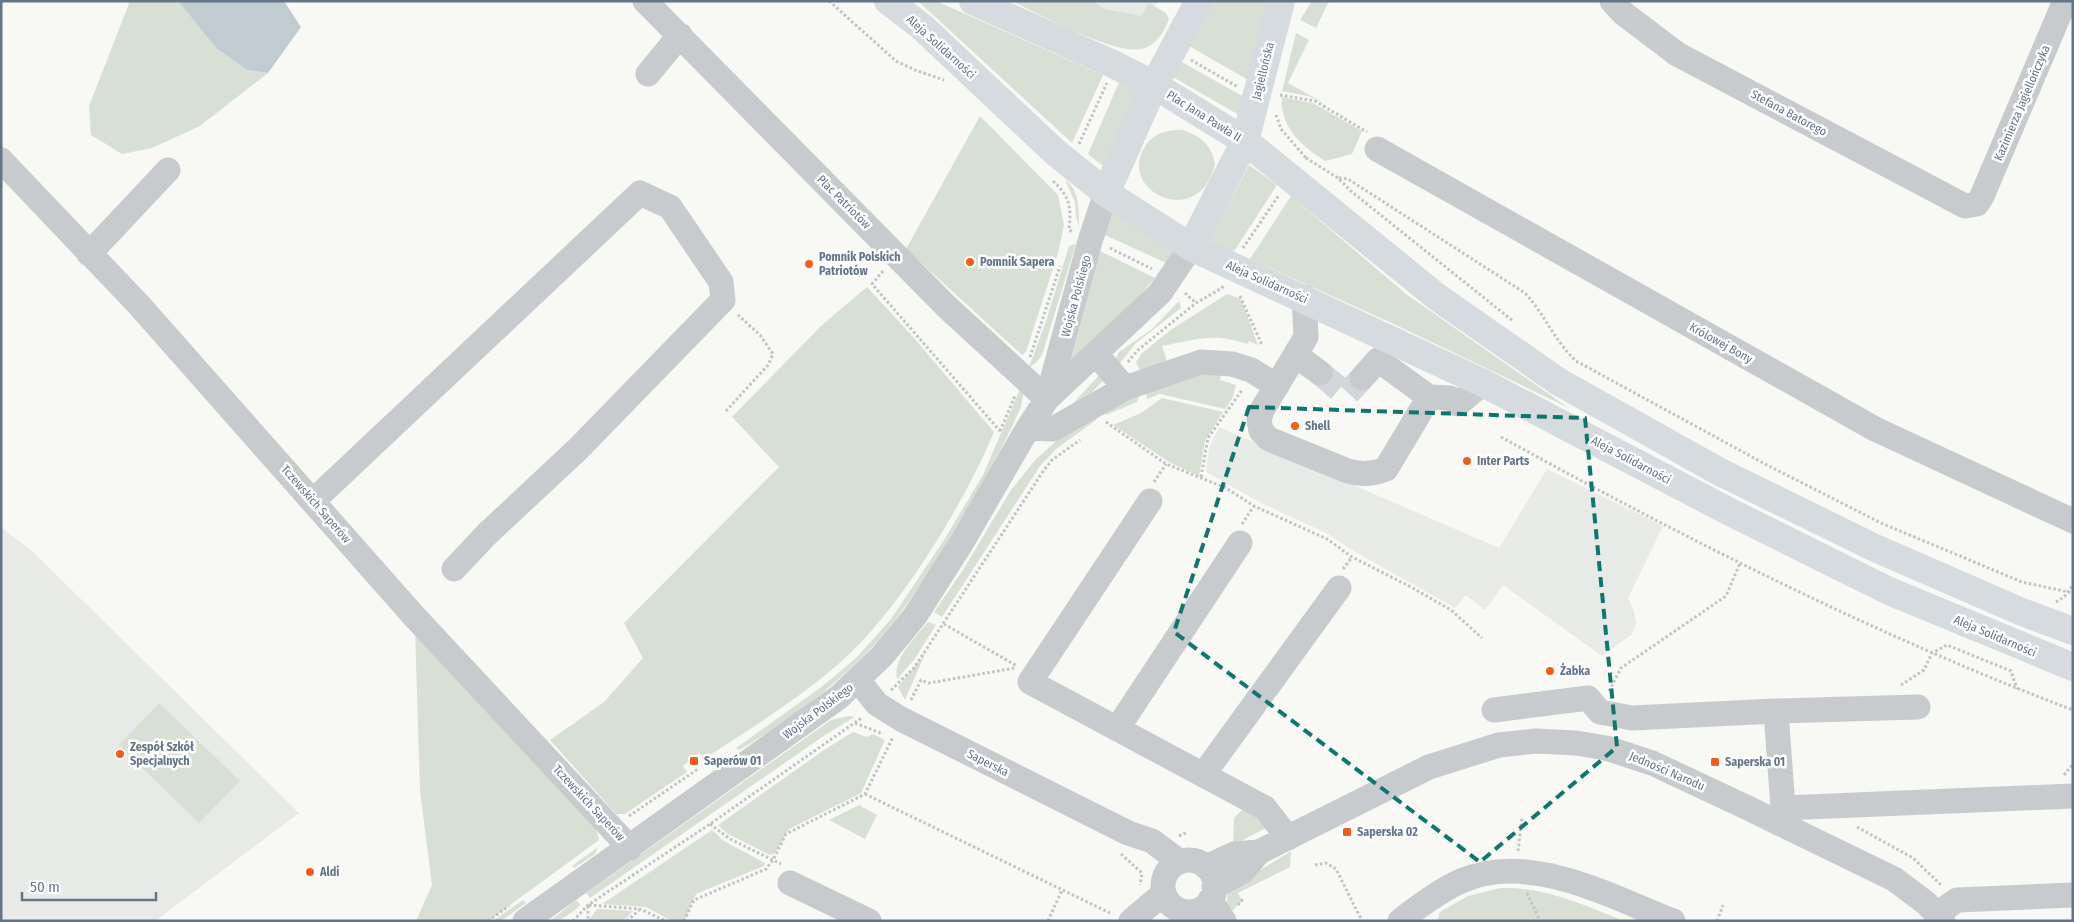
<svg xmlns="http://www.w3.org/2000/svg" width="2074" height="922" font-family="'Fira Sans Condensed',sans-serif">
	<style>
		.built { fill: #e8eae8 }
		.green { fill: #d8e0d5 }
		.water { fill: #c1ccd2 }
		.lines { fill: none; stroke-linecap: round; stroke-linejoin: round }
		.minor-tunnel { stroke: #d3d7d9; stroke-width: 25; stroke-dasharray: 25 12; stroke-linecap: butt }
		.path { stroke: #c0c2c5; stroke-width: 3; stroke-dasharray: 2.5 2.5; stroke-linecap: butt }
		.minor { stroke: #c7cbce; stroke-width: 25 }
		.major { stroke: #d6dbe0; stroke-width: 28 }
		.marked { fill: none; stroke: #0f766e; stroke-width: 4; stroke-dasharray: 10 6; stroke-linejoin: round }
		.poi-dot { fill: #f35d19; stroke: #fff; stroke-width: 2 }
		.labels { text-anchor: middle; stroke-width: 5; stroke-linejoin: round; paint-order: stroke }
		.street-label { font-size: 12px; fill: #647588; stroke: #fff }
		.poi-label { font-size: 12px; font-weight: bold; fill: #647588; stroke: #fff; text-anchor: start }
	</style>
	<rect width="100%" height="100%" fill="#f8f8f4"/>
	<path class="built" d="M 1091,1 L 1159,1 L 1134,28 Z
		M 1219,427 L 1499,548 L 1547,469 L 1663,526 L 1628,598 L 1634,611 L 1636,623 L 1632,634 L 1602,656 L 1503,585 L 1485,610 L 1466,595 L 1455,608 L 1352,550 L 1328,534 L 1259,502 L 1206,472 L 1209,448 Z
		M 1,528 L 30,549 L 299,813 L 155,921 L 1,921 Z"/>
	<path class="green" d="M 130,1 L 178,1 L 216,48 L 247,70 L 268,73 L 200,126 L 152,148 L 122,154 L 91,135 L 89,106 Z
		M 918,1 L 936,1 L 1103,75 L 1072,143 Z
		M 1012,1 L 1093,1 L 1105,9 L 1141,16 L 1149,3 L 1166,13 L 1169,19 C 1164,32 1156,46 1141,49 C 1115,55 1038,14 1012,1 Z
		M 1214,1 L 1270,1 L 1250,81 L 1189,46 Z
		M 1312,1 L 1329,1 L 1316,28 L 1300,20 Z
		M 1296,33 L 1309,40 L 1288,83 L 1324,103 L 1308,96 L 1282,91 Z
		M 1180,61 L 1246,98 L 1241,116 L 1171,76 Z
		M 1120,80 L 1138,89 L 1103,166 L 1088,154 Z
		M 1282,97 L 1313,103 L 1362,131 L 1352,154 L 1325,161 C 1302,147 1279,126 1282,97 Z
		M 980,116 L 1058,195 L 1064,225 L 1058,253 L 1026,352 L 1022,355 L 906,249 Z
		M 1183,130 C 1201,136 1211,145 1215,163 C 1201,232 1114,191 1146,145 C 1155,132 1168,130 1183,130 Z
		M 1249,165 L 1277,185 L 1233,253 L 1210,240 Z
		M 1065,180 C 1080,190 1079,211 1079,226 L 1076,217 L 1075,202 Z
		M 1291,196 L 1406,294 L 1569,408 L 1396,325 L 1250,259 Z
		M 1112,213 L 1175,251 L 1166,263 L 1105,235 Z
		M 1076,244 L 1042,355 L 1036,363 L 1029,367 L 1046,321 L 1069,246 Z
		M 1100,251 L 1155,278 L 1066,378 Z
		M 867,287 L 914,338 L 994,432 C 963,506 896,616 835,667 C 794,702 748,730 704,759 L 699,753 L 683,766 L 687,772 L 625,814 L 616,814 L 550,740 L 604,702 L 643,658 L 624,623 L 779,467 L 732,417 L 823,324 Z
		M 1227,294 L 1241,299 L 1258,345 L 1249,341 L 1247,344 C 1211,332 1197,340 1162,346 L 1167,362 L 1141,373 L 1136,362 L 1142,353 L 1172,329 Z
		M 1179,301 L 1181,308 L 1135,344 L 1117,367 L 1116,358 L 1119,352 L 1152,329 Z
		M 1102,372 L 1105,378 L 1089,396 L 1066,411 Z
		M 1201,374 L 1221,375 L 1220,380 L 1236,385 L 1233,397 L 1225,409 L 1160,394 L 1147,399 L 1146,392 Z
		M 1021,387 L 1023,395 L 1021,407 C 1002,450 978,491 954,531 C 931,569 906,609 876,643 C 838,684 788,722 739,750 L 736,748 L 824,685 L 857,657 L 891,619 L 944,540 L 983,475 Z
		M 1140,394 L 1137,402 L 1106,415 L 1104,410 Z
		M 1162,398 L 1223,412 L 1205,441 L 1199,476 L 1171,463 L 1113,425 L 1141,413 Z
		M 1097,417 L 1096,420 L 1056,449 L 1040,466 L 942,617 L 934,612 L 963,570 L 1011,490 L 1036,459 L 1062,436 Z
		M 928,622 L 936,625 L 914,660 L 897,679 C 893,658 915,638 928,622 Z
		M 415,629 L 596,828 L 599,840 L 488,921 L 416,921 L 432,885 L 420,791 Z
		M 925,654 L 905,700 L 898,687 Z
		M 159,703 L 240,781 L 199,823 L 119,745 Z
		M 848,716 L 855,717 L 825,735 L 590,898 L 586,893 L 831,720 Z
		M 853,732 L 867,737 L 873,734 L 885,740 L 861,793 L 789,829 L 775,853 L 770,855 L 728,834 L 718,825 L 824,750 Z
		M 859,805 L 877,815 L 865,839 L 829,820 Z
		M 1246,806 L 1270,826 L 1233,845 L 1234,818 Z
		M 712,830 L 724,841 L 765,863 L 764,866 L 696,894 L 684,921 L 672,921 L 646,907 L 602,904 Z
		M 598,847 L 595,854 L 574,868 L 572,866 Z
		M 1291,851 L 1290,867 L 1238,893 L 1242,901 L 1229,914 L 1226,909 L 1228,890 Z
		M 1501,888 C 1546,887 1583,905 1624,921 L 1437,921 L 1440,912 L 1468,896 Z
		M 523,900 L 526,903 L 501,921 L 493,921 Z
		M 576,900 L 581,905 C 570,913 564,921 550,921 Z
		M 597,909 L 633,911 L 623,921 L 588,921 Z"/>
	<path class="water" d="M 178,1 L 284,1 L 301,27 L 268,73 L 247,70 L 216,48 Z"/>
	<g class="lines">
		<path class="minor-tunnel" d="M 1320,373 L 1346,395 L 1362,378"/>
		<path class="path" d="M 829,1 L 896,61 L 915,70 L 944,80
			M 1191,60 L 1238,87
			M 1280,95 L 1315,101 L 1367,132
			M 1276,115 L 1281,129 L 1306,158
			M 1079,144 L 1107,83
			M 1306,158 L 1338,178 L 1352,192 L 1513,321
			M 1339,178 L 1348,179 L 1525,293 C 1545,315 1554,340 1576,361 L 1765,464 L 1881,523 L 2022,582 L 2073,593
			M 1053,181 C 1071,198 1071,207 1069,230 L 1073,232
			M 1110,248 L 1152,269
			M 1243,248 L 1279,195
			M 883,271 L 872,284 L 1000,431
			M 1185,293 L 1196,303
			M 1240,296 L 1262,345
			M 1030,357 L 1060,266
			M 1128,362 L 1138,350 L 1196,303 L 1222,288 L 1224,284
			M 726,411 L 768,365 L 773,354 L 760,335 L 738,315
			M 1106,422 L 1166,464 L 1226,488 L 1254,506 L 1327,539 L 1352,557 L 1411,587 L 1451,610 L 1482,638
			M 1000,431 L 1015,396
			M 1501,437 C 1686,539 1875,635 2073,710
			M 1201,477 L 1208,438 L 1242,390
			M 1154,482 L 1166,464
			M 1242,524 L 1254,506
			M 1343,569 L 1352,557
			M 2056,602 L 2064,597 L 2073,585
			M 944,624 L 1017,666
			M 1901,685 L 1924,670 L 1932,653 L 1947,645 L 2011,671 L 2017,689
			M 891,690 L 914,668 L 1044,470 L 1052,460 L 1080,440
			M 1609,691 L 1621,668 L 1726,596 L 1740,563
			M 911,700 L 921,680 L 929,683 L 1015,668
			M 855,723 L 883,734
			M 2064,775 L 2073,764
			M 865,794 L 1112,914
			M 629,816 L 698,769
			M 710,824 L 730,839 L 781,864
			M 1857,827 L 1913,858 L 1941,885
			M 1179,836 L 1188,832
			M 1518,851 L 1522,817
			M 1121,854 L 1142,873 L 1140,885
			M 1315,865 L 1326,863 L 1336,869 L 1362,921
			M 1527,893 L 1540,921
			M 589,905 L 640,909 L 666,921
			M 1238,905 L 1244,898
			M 588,906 L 588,921
			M 488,921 L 509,906
			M 573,921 L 588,905 L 710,824 L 863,717
			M 627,921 L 639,910
			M 684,921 L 694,900 L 766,869 L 773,860 L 786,834 L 865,794 L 893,737
			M 1048,921 L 1062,890
			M 1717,921 L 1723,905"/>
		<path class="minor" d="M 645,1 L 947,307 L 1047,399
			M 1612,1 L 1623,13 L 1677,54 L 1965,206 L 1977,204 L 1982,196 L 2065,1
			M 648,74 L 680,35
			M 1377,149 L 1875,429 L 2073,521
			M 1,160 L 139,305 L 413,615 L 630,848
			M 89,254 L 168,170
			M 1304,297 L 1306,337 L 1262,410 L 1259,420 L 1261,431 L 1269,439 L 1348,471 C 1361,475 1374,474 1386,469 L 1429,397 L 1450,398 L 1458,404 L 1483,383
			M 1096,354 L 1125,388
			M 1296,355 L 1320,373
			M 1362,378 L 1378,360 L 1429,397
			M 1047,399 L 1091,238 L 1106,193
			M 1028,428 L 1053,429 L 1125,388 L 1201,362 L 1232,364 L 1251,370 L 1277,386
			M 313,501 L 640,193 L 670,207 L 721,282 L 723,300 L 578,449 L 487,534 L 454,569
			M 1150,501 L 1030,682 L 1265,808 L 1288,838
			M 858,680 L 877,704 L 901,719 L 1128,833 L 1152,841 L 1180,862
			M 1494,710 L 1588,698 L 1600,712 L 1632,718 L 1776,711
			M 1117,729 L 1240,543
			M 1203,775 L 1339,588
			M 1783,808 L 1776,711 L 1918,707
			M 1778,822 L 1783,808 L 2073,796
			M1163 886a26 26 0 1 1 52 0a26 26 0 1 1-52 0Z
			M 1206,867 L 1234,854 L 1259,852 L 1429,767 L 1499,745 L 1536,741 L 1576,743 L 1606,748 L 1652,763 L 1748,808 L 1894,879 L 1926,903 L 1943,921
			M 790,883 L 869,921
			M 1214,887 L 1243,871 L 1259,852
			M 1210,900 L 1224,921
			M 1937,914 L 1957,900 L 2073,895
			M 525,921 L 839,697 L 882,656 L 915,616 L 962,542 L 1028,428 L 1047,399 L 1160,293 L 1191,247
			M 1131,921 L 1164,893
			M 1400,921 C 1419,906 1439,891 1461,881 C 1529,851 1609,896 1673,921"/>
		<path class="major" d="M 888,1 L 922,27 L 1055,152 L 1106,193 L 1191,247 L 1483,383 L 1730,512 L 1889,591 L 2073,667
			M 973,1 L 1115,65 L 1154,85 L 1245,141 L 1437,297 L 1559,382 L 1720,472 L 1875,548 L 2022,612 L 2073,631
			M 1106,193 L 1154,85 L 1199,1
			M 1191,247 L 1245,141 L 1281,1"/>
	</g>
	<path class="marked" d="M 1249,407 L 1585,418 L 1617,747 L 1480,862 L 1174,632 Z"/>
	<g class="poi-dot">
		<circle cx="970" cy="262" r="5"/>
		<circle cx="809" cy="264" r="5"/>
		<circle cx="1295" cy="426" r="5"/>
		<circle cx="1467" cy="461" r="5"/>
		<circle cx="1550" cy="671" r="5"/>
		<circle cx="120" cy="754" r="5"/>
		<rect x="689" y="756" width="10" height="10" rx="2.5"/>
		<rect x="1710" y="757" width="10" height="10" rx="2.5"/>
		<rect x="1342" y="827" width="10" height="10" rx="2.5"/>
		<circle cx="310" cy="872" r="5"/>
	</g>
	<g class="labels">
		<g class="street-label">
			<text transform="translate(941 47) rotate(42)" y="4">Aleja Solidarności</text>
			<text transform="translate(1263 71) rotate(-76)" y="4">Jagiellońska</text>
			<text transform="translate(2022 103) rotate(-67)" y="4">Kazimierza Jagiellończyka</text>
			<text transform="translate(1789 113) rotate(28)" y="4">Stefana Batorego</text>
			<text transform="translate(1204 116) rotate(32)" y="4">Plac Jana Pawła II</text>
			<text transform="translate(844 202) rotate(45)" y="4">Plac Patriotów</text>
			<text transform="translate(1267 282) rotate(24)" y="4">Aleja Solidarności</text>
			<text transform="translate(1076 296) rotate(-75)" y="4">Wojska Polskiego</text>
			<text transform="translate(1721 343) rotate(29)" y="4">Królowej Bony</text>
			<text transform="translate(1631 460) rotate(28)" y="4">Aleja Solidarności</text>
			<text transform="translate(316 504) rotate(49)" y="4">Tczewskich Saperów</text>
			<text transform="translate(1995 636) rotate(23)" y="4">Aleja Solidarności</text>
			<text transform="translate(818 711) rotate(-37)" y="4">Wojska Polskiego</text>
			<text transform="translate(988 763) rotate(27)" y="4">Saperska</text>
			<text transform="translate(1667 771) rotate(23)" y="4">Jedności Narodu</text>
			<text transform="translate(589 803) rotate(47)" y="4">Tczewskich Saperów</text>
		</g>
		<g class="poi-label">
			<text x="819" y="261">Pomnik Polskich<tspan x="819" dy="14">Patriotów</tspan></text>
			<text x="980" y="266">Pomnik Sapera</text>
			<text x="1305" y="430">Shell</text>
			<text x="1477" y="465">Inter Parts</text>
			<text x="1560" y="675">Żabka</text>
			<text x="130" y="751">Zespół Szkół<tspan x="130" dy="14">Specjalnych</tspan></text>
			<text x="704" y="765">Saperów 01</text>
			<text x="1725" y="766">Saperska 01</text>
			<text x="1357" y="836">Saperska 02</text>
			<text x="320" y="876">Aldi</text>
		</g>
	</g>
	<rect width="2074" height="922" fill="none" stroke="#647588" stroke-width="5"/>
	<path d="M22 892v8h134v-8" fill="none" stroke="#647588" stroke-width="2.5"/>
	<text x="30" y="892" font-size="15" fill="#647588" stroke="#ffffff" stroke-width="4" paint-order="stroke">50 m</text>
</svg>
